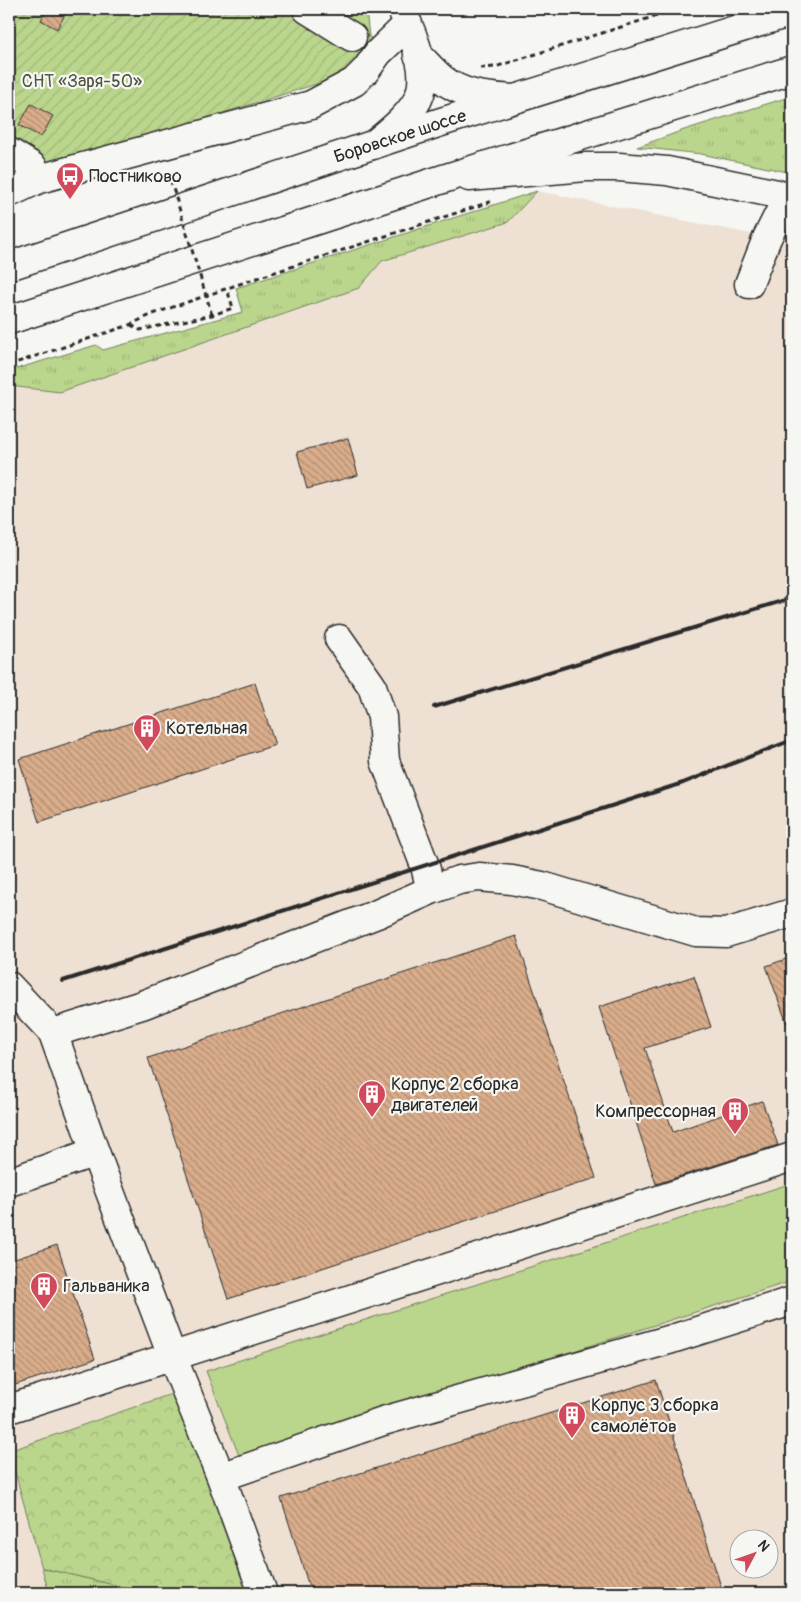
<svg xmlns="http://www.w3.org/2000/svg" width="801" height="1602" font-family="Pangolin,sans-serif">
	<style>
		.built { fill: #eee0d3; fill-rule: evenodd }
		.grass { fill: url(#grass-tufts); stroke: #72805c }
		.forest { fill: url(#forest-crowns); stroke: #72805c }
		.park { fill: #bad58c; stroke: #72805c }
		.garden { fill: url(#garden-furrows); stroke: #72805c }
		.building { fill: url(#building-back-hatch); stroke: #2b2b2b }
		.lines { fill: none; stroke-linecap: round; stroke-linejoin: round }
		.minor-casing { stroke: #2b2b2b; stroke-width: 31 }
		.major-casing { stroke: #2b2b2b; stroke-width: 31 }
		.path { stroke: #2b2b2b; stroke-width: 3; stroke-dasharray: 5 4; stroke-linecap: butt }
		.minor { stroke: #f6f6f2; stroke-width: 28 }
		.major { stroke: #f6f6f2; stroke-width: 28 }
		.rail { stroke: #2b2b2b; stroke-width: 4 }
		.path-bridge { stroke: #2b2b2b; stroke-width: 3; stroke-dasharray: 5 4; stroke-linecap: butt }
		.labels { text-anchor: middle; stroke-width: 4.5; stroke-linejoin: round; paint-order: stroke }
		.park-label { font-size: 18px; fill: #4f5643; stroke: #f6f6f2 }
		.street-label { font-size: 18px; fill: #2b2b2b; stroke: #f6f6f2 }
		.poi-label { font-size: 18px; fill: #2b2b2b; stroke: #f6f6f2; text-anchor: start }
	</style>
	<defs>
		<pattern id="grass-tufts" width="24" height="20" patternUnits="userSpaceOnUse" patternTransform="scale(1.25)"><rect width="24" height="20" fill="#bad58c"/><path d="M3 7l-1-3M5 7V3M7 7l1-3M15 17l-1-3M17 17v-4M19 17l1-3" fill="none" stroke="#a0b779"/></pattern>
		<pattern id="forest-crowns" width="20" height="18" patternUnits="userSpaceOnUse" patternTransform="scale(1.25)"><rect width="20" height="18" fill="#bad58c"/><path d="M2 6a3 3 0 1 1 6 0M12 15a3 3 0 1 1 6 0" fill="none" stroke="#a0b779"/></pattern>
		<pattern id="garden-furrows" width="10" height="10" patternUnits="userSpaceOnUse" patternTransform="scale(1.25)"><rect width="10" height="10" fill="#bad58c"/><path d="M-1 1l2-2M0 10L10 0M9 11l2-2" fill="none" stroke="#a0b779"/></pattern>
		<pattern id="building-back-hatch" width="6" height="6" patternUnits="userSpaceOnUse" patternTransform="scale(1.25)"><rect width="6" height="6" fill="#daad8b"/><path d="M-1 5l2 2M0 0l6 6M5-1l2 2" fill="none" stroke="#b18d72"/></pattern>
	</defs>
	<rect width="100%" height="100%" fill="#f6f6f2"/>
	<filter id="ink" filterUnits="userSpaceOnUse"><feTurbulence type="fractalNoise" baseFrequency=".02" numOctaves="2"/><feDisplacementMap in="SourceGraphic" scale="10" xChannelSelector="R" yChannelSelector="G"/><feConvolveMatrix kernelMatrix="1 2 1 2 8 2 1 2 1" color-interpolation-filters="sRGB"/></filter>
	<g filter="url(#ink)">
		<path class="built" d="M 537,191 L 756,235 L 777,240 L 792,245 L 792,1593 L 9,1593 L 9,386 L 60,392 L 359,288 L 382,261 L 508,222 ZM 738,1540 L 768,1540 L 768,1570 L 738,1570 Z"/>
		<path class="grass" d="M 792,96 L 792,173 L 701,154 L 637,147 L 684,130 Z
			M 537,191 L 508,222 L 382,261 L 359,288 L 60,392 L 9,386 L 9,371 L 96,345 L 103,350 L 243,312 L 236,288 Z
			M 42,1568 L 132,1589 L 135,1593 L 49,1593 Z"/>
		<path class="forest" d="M 325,9 L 366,9 L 369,37 Z
			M 177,1392 L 247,1593 L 135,1593 L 132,1589 L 42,1568 L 9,1451 Z"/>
		<path class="park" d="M 792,1183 L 792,1281 L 240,1458 L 206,1371 Z"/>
		<path class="garden" d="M 9,9 L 325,9 L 374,40 L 346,75 L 9,179 Z"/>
		<path class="building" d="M 47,9 L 68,9 L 57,29 L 41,20 Z
			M 31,104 L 53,116 L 41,137 L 19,125 Z
			M 348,438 L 358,475 L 307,489 L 297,452 Z
			M 255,683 L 275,745 L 39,822 L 19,759 Z
			M 516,936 L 596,1178 L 228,1299 L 148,1058 Z
			M 792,957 L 792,1031 L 790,1032 L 766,966 Z
			M 694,976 L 711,1027 L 645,1048 L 673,1132 L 762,1101 L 778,1145 L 656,1184 L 599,1007 Z
			M 57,1245 L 95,1359 L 9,1387 L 9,1261 Z
			M 656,1380 L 723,1593 L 311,1593 L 281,1498 Z"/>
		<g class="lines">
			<g class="minor-casing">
				<path id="minor" d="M 307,9 L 352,37
					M 418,55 C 426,63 433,71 441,78 C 462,96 489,97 515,99
					M 373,145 C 388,133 414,113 420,94 C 429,67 411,34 402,9
					M 9,152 L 33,167 L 39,179
					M 469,177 L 586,167 L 619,167 L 667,171 L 792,197
					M 9,193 L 39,179 L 311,105 L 354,82 L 366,70 L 378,53 L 408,24
					M 749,284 L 767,238 L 788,196
					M 339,639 L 372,686 L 382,717 L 385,761 L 425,866 L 431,890
					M 9,986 L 53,1033 L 95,1152 L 172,1356 L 221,1477 L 263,1593
					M 53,1033 L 142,1005 L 377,914 L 431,890 L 459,880 L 479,877 L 512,880 L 542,886 L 696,932 L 726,933 L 792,913
					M 9,1182 L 95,1152
					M 9,1409 L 792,1157
					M 221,1477 L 383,1421 L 672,1339 L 792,1301"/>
			</g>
			<g class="major-casing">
				<path id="major" d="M 9,266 L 438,123 L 792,12
					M 9,320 L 443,179 L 792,70"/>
			</g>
			<path class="path" d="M 480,68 L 495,67 L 678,9
				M 131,325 L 140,330 L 212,315 L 233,308 L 227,289
				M 9,365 L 127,326 L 153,314 L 251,280 L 493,201"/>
			<use href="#minor" class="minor"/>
			<use href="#major" class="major"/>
			<path class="rail" d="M 434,707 L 792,598
				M 63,981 L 683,783 L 792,740"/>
			<path class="path-bridge" d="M 168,172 L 212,315"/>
		</g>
	</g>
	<defs>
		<g id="bus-pin" transform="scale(1.4375)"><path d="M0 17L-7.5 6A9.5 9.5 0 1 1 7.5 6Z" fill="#d1495b" stroke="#f6f6f2"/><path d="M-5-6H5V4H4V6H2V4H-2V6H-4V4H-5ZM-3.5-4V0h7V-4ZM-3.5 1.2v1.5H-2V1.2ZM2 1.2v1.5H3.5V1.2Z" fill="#fff"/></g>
		<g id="building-pin" transform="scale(1.4375)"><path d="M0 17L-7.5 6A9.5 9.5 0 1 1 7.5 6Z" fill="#d1495b" stroke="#f6f6f2"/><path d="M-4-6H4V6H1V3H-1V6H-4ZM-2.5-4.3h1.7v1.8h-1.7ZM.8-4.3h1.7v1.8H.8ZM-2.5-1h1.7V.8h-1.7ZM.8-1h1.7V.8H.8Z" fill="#fff"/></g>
	</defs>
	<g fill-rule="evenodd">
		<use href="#bus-pin" x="70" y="176"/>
		<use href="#building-pin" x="147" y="728"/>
		<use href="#building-pin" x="372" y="1094"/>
		<use href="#building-pin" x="735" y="1111"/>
		<use href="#building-pin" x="44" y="1286"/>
		<use href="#building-pin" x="572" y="1415"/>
	</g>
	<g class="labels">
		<g class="park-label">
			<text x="82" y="87">СНТ «Заря-50»</text>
		</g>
		<g class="street-label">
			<text transform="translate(400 136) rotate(-18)" y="6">Боровское шоссе</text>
		</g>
		<g class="poi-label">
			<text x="89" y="182">Постниково</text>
			<text x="166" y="734">Котельная</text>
			<text x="391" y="1090">Корпус 2 сборка<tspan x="391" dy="21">двигателей</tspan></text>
			<text x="716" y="1117" text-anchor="end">Компрессорная</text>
			<text x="63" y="1292">Гальваника</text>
			<text x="591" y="1411">Корпус 3 сборка<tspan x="591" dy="21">самолётов</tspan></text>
		</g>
	</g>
	<rect width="801" height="1602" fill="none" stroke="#f6f6f2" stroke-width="30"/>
	<rect x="15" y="15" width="771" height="1572" fill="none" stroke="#2b2b2b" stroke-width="2" filter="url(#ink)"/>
	<g transform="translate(754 1554) rotate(49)"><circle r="24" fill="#f6f6f2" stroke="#a5a5a2"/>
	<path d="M0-4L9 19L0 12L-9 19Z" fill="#d1495b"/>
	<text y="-8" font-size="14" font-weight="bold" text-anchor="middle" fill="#2b2b2b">N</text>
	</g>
</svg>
